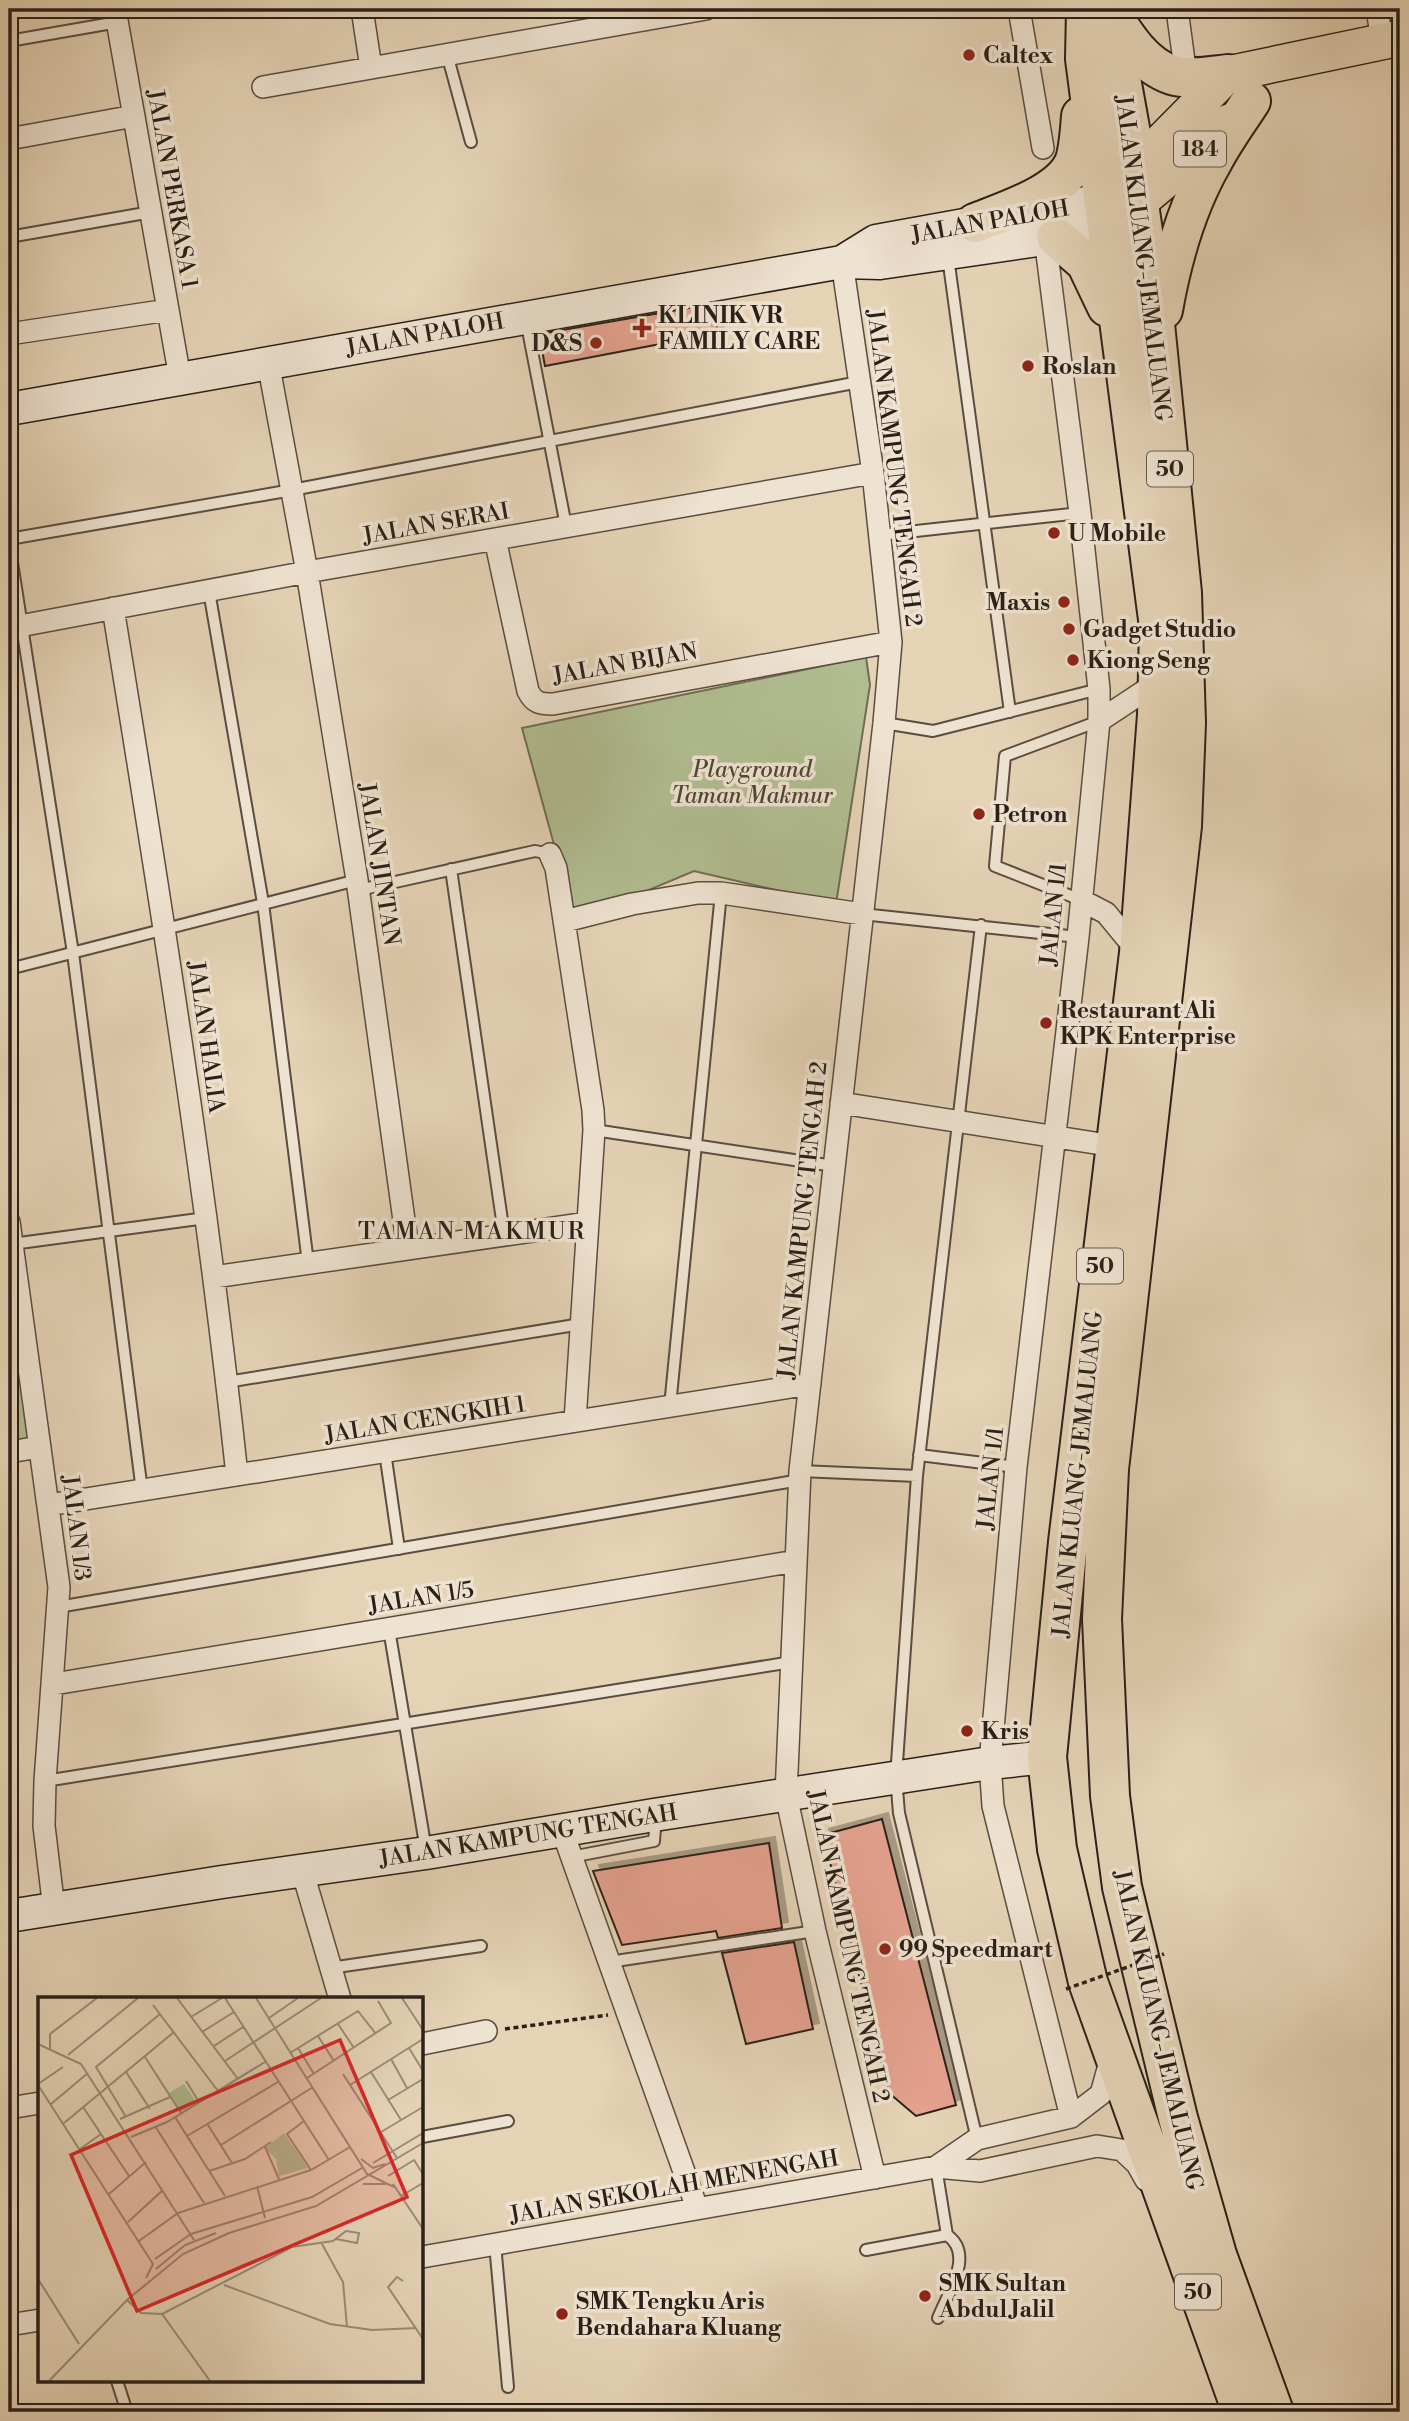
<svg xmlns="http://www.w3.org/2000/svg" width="1409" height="2421" font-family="'Libre Bodoni',serif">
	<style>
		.green { fill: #b0bd91; stroke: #6e6e54; stroke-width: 2 }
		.building { fill: #e5a28f; stroke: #2b2018; stroke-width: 2; filter: url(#shadow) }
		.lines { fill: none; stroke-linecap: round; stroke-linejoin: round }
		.lane-casing { stroke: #5a4d40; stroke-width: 14 }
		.street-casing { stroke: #5a4d40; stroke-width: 24 }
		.secondary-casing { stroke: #2b2018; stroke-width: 35 }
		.primary-casing { stroke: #2b2018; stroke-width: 38 }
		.highway-casing { stroke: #2b2018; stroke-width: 42 }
		.path { stroke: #2b2018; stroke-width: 3.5; stroke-dasharray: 5 3.5; stroke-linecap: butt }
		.lane { stroke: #eee2d0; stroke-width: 10 }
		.street { stroke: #eee2d0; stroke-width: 21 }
		.secondary { stroke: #eee2d0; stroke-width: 32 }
		.primary { stroke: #e5d3b6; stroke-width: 35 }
		.highway { stroke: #e5d3b6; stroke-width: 38 }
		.path-bridge { stroke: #2b2018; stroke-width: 3.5; stroke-dasharray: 5 3.5; stroke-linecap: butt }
		.poi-dot { fill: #8f2418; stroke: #eee2d0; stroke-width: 2.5 }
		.labels { text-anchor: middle; stroke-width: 7; stroke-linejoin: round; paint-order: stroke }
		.shield { fill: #eee2d0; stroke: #665a4f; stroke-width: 2 }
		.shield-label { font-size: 21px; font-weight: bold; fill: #2b2018 }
		.poi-label { font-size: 23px; font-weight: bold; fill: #2b2018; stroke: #eee2d0; text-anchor: start }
		.street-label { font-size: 23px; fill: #2b2018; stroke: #eee2d0 }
		.park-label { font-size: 23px; font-style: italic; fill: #4c4736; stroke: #eee2d0 }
		.neighbourhood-label { font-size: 24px; letter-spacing: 2px; fill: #2b2018; stroke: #eee2d0 }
		.inset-road { fill: none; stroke: #9b8b77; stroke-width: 2 }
		.view { fill: #d62828; fill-opacity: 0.15; stroke: #d62828; stroke-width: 3.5 }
		.inset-edge { fill: none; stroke: #2b2018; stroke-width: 3.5 }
	</style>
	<defs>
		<filter id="shadow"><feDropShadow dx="6" dy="-6" stdDeviation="0" flood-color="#0004"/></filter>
	</defs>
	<rect width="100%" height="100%" fill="#e5d3b6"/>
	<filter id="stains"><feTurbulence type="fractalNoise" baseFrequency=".00286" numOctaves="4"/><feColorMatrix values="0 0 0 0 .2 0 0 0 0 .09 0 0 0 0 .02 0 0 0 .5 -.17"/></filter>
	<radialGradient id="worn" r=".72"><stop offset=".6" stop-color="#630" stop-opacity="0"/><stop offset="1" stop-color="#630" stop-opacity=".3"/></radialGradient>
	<path class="green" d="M 866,657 L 870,685 L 836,904 L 694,871 L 575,921 L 522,728 Z
		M 9,1309 L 30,1445 L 9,1448 Z"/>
	<path class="building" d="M 712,304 L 718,333 L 545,366 L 539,334 Z
		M 882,1819 L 956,2105 L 916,2116 L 889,2093 L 823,1835 Z
		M 769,1843 L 782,1928 L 718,1938 L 716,1931 L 622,1945 L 593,1871 Z
		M 794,1942 L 813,2029 L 746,2044 L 722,1953 Z"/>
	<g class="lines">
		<g class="lane-casing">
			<path id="lane" d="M 9,41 L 118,22
				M 447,54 L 471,142
				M 9,237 L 151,212
				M 948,257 L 1010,712
				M 526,320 L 566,526
				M 880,535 L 1080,513
				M 9,539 L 292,490 L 859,382
				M 9,543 L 73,953 L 142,1491
				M 209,591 L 263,903 L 308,1263
				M 884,723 L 933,731 L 1099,689
				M 451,869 L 504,1234
				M 359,890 L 535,851 L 550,854
				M 1081,900 L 995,866 L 1005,756 L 1099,721
				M 862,914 L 1078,937
				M 9,969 L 357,880
				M 594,1130 L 834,1166
				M 12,1244 L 206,1218
				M 227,1382 L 581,1324
				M 670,1406 L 721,893
				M 385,1452 L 399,1549
				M 919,1455 L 1016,1467
				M 800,1471 L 917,1476
				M 58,1607 L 800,1480
				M 389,1629 L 426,1850
				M 45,1781 L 792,1662
				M 571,1857 L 654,1841 L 656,1816
				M 609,1962 L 815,1931
				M 330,1968 L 481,1946
				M 422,2137 L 508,2121
				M 977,2139 L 899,1813 L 896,1777 L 917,1476 L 981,925
				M 936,2167 L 947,2235 C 975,2254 948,2293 938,2318
				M 495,2244 L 508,2387
				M 866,2250 L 947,2235
				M 117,2381 L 127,2412"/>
		</g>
		<g class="street-casing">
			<path id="street" d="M 115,9 L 180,378
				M 362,9 L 371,68
				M 1019,9 L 1043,148
				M 1177,9 L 1186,76
				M 1377,9 L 1382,41
				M 263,87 L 706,9
				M 9,139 L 134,116
				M 1045,238 L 1080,513 L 1099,689 L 1099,721 L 1078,937 L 1016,1467 L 990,1763 L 993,1806 L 1071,2117
				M 842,262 L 873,473 L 891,642 L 884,723 L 800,1471 L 786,1795 L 815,1931 L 875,2178
				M 9,334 L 168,310
				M 268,362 L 307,572 L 357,880 L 408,1249
				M 495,539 L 528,691 C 534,703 540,704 553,704 L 891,642
				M 113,608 C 160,897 206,1185 237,1475
				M 9,628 L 307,572 L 873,473
				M 1099,721 L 1158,682
				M 550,854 L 556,868 L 593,1110 L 594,1130 L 575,1421
				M 1081,900 L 1106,913 L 1139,953
				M 565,921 L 632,904 L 698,893 L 721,893 L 862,914
				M 841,1103 L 1114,1146
				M 9,1222 L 59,1587 L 45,1781 L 44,1826 L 54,1909
				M 214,1277 L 588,1223
				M 9,1452 L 40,1447
				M 48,1505 L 810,1384
				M 54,1684 L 796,1561
				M 562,1830 L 697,2208
				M 302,1870 L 340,1999
				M 422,2044 L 486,2031
				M 9,2108 L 40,2103
				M 936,2167 L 977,2139 L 1071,2117 L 1101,2094 L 1111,2058
				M 422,2257 L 936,2167 L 980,2171 L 1097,2146 L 1122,2150 L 1137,2164 L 1146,2180
				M 9,2325 L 40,2320"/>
		</g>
		<g class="secondary-casing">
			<path id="secondary" d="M 842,262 L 876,241 L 1103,200
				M 9,409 L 842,262 L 880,263 L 1106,230
				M 9,1916 L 222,1882 L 426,1853 L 654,1815 L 990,1763 L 1047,1757"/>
		</g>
		<g class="primary-casing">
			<path id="primary" d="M 1120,183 L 1228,74 L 1400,38
				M 1122,217 L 1193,157 L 1229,122"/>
		</g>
		<g class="highway-casing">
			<path id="highway" d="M 1086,9 L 1085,59 L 1159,627 L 1157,715 L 1139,953 L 1068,1542 L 1047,1757 L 1057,1849 L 1088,1982 L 1242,2412
				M 1104,9 L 1113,34 L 1137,167 L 1139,204 L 1152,294 L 1182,593 L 1186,723 L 1182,826 L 1109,1469 L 1102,1619 L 1110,1796 L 1122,1887 L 1178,2118 L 1217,2255 L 1274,2412
				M 1113,16 C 1127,39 1145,66 1172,75 C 1189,80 1210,76 1228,74
				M 975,223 C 1005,211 1064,193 1075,160 C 1079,147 1080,129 1081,116
				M 1056,237 L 1086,263 L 1107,307
				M 1163,310 C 1172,259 1187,206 1213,161 C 1224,140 1238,121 1251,101"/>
		</g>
		<path class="path" d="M 505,2029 L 608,2015"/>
		<use href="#lane" class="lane"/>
		<use href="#street" class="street"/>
		<use href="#secondary" class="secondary"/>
		<use href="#primary" class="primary"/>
		<use href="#highway" class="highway"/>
		<path class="path-bridge" d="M 1066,1989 L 1164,1954"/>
	</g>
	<g class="poi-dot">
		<circle cx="969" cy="55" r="7"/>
		<path d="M638.5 317.5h7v7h7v7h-7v7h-7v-7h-7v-7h7z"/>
		<circle cx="596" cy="343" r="7"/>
		<circle cx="1028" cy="366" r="7"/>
		<circle cx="1054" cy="533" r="7"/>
		<circle cx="1064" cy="602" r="7"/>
		<circle cx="1069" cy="629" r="7"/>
		<circle cx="1073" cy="660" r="7"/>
		<circle cx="979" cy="814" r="7"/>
		<circle cx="1046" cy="1023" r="7"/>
		<circle cx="967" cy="1731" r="7"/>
		<circle cx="885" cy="1949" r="7"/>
		<circle cx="925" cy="2296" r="7"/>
		<circle cx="562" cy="2314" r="7"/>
	</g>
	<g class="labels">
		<g class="shield">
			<rect x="1174" y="131.5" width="52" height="35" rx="5"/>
			<rect x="1147" y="451.5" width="46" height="35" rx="5"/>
			<rect x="1077" y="1248.5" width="46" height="35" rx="5"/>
			<rect x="1175" y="2274.5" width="46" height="35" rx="5"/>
		</g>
		<g class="shield-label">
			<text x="1200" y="156">184</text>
			<text x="1170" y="476">50</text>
			<text x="1100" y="1273">50</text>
			<text x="1198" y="2299">50</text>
		</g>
		<g class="poi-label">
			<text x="983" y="63">Caltex</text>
			<text x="658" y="323">KLINIK VR<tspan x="658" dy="26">FAMILY CARE</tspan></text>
			<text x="582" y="351" text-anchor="end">D&amp;S</text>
			<text x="1042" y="374">Roslan</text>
			<text x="1068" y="541">U Mobile</text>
			<text x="1050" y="610" text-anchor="end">Maxis</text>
			<text x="1083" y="637">Gadget Studio</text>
			<text x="1087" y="668">Kiong Seng</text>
			<text x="993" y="822">Petron</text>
			<text x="1060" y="1018">Restaurant Ali<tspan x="1060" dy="26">KPK Enterprise</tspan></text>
			<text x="981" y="1739">Kris</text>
			<text x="899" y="1957">99 Speedmart</text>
			<text x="939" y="2291">SMK Sultan<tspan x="939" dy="26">Abdul Jalil</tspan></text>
			<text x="576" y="2309">SMK Tengku Aris<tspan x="576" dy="26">Bendahara Kluang</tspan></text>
		</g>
		<g class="street-label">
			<text transform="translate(173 189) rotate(80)" y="8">JALAN PERKASA 1</text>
			<text transform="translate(990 221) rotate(-10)" y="8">JALAN PALOH</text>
			<text transform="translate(1144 258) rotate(83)" y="8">JALAN KLUANG-JEMALUANG</text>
			<text transform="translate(425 334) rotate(-10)" y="8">JALAN PALOH</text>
			<text transform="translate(895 468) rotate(83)" y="8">JALAN KAMPUNG TENGAH 2</text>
			<text transform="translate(436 523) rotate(-10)" y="8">JALAN SERAI</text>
			<text transform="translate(625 663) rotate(-10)" y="8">JALAN BIJAN</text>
			<text transform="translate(380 864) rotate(81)" y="8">JALAN JINTAN</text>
			<text transform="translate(1053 914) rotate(-84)" y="8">JALAN 1/1</text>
			<text transform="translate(207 1037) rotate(82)" y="8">JALAN HALIA</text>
			<text transform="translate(802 1220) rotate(-84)" y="8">JALAN KAMPUNG TENGAH 2</text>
			<text transform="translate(425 1419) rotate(-9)" y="8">JALAN CENGKIH 1</text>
			<text transform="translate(1077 1474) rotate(-84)" y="8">JALAN KLUANG-JEMALUANG</text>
			<text transform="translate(990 1478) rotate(-84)" y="8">JALAN 1/1</text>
			<text transform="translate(77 1528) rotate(83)" y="8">JALAN 1/3</text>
			<text transform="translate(421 1597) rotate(-9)" y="8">JALAN 1/5</text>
			<text transform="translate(528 1835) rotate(-9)" y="8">JALAN KAMPUNG TENGAH</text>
			<text transform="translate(849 1946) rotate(78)" y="8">JALAN KAMPUNG TENGAH 2</text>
			<text transform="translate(1159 2030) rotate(77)" y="8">JALAN KLUANG-JEMALUANG</text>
			<text transform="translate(674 2186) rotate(-10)" y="8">JALAN SEKOLAH MENENGAH</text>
		</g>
		<g class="park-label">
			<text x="752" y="777">Playground<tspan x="752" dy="26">Taman Makmur</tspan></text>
		</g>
		<g class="neighbourhood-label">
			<text x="472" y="1239">TAMAN MAKMUR</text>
		</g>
	</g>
	<g transform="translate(38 1997)">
		<rect width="385" height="385" fill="#e5d3b6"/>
		<path d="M 146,87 L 158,105 L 143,115 L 131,96 ZM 246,136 L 270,171 L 241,179 L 238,162 L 227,151 Z" fill="#b0bd91"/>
		<path class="inset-road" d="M 139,1 L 200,82M 187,1 L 291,163M 218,1 L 329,177 L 356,190M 364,1 L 385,33M 115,8 L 180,94M 153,20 L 184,1M 231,21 L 260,1M 300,27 L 316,51M 164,35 L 196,15M 280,39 L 296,64M 0,47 L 43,67 L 156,243M 176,49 L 205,30M 260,51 L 276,77M 371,51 L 385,74M 12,52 L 12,37 L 59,1M 252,56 L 320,14 L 338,37M 30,58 L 100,1M 107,60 L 143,116M 353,62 L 369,91M 187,64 L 283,1M 88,75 L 112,112M 333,75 L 363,123M 305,77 L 359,161M 269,81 L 353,26 L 340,4M 148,84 L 161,105M 0,87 L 25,70M 0,88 L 115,267 L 108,281M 312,88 L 385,42M 350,103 L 385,82M 13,107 L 50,76M 45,110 L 91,179M 88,120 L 58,70 L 122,17M 137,120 L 187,199M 82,122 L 132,100M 266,124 L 249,137 L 273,173M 26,126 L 136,35M 170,128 L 194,166M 117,129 L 166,206M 343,135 L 385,110M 149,139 L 240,85M 93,140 L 129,125 L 227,65M 183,148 L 275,90M 227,150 L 241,182M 42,152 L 63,137M 323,162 L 335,171 L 347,167M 335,166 L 385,136M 171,174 L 207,162 L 233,145M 350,179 L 376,163 L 385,177M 325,187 L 350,187M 355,187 L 385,232M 219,189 L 227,221M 71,197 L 108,165M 363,199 L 385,186M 90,225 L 125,193M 101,244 L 140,216 L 273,173 L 312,150M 284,247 L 305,285 L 309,330M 117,262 L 153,237 L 274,200 L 324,171M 118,272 L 147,248 L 178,236M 0,282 L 41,347M 365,284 L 359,280 L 350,290 L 385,342M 186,288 L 292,327 L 334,333 L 378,331M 89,303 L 103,316 L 124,317 L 172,384M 124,317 L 254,250 L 295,244 L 308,234 L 321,236 L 319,246 L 298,242M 11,384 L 89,303 L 145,257 L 191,236 L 278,209 L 385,146"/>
		<path class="view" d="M 302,43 L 369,200 L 99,314 L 33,158 Z"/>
		<rect width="385" height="385" class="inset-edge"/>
	</g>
	<rect width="1409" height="2421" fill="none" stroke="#e5d3b6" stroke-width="35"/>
	<rect x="10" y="10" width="1388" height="2400" fill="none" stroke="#2b2018" stroke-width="3.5"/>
	<rect x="18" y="18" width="1374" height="2386" fill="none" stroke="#2b2018" stroke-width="2"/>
	<rect width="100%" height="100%" filter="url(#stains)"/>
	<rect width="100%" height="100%" fill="url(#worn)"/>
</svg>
